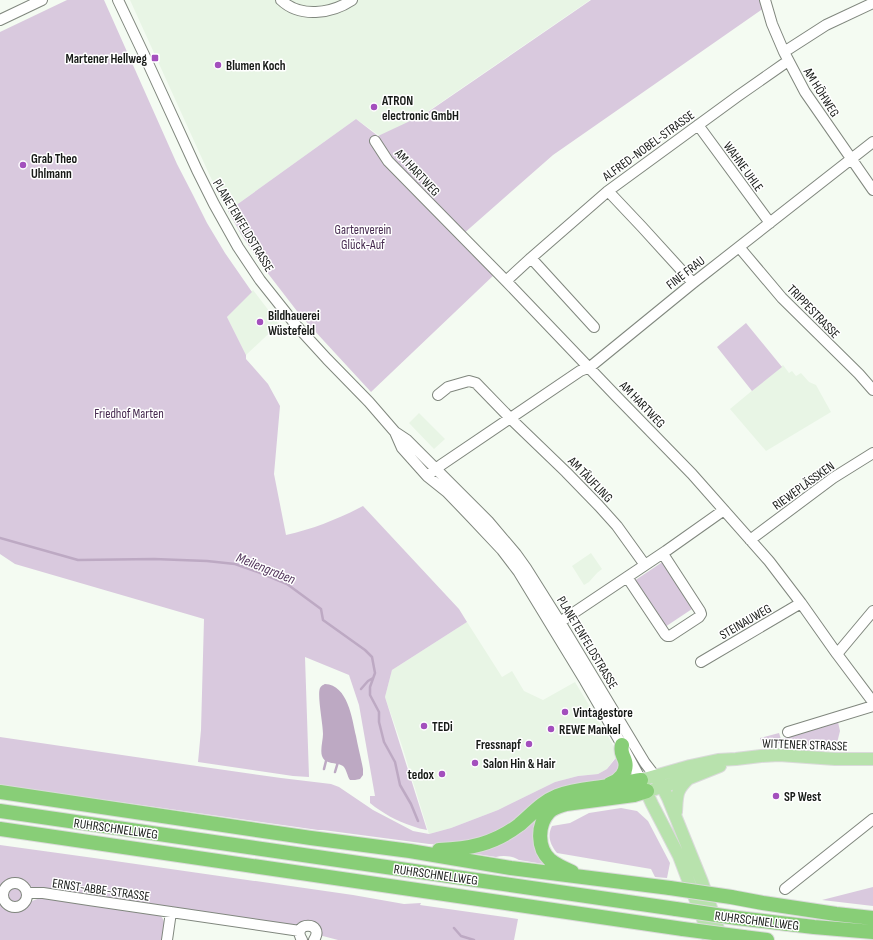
<svg xmlns="http://www.w3.org/2000/svg" width="873" height="940" font-family="'Sofia Sans Condensed',sans-serif">
	<style>
		.built { fill: #e8f5e5 }
		.green { fill: #d9c9de }
		.water { fill: #bda9c3 }
		.lines { fill: none; stroke-linecap: round; stroke-linejoin: round }
		.stream { stroke: #bda9c3; stroke-width: 2.5 }
		.minor-casing { stroke: #80877e; stroke-width: 12 }
		.major-casing { stroke: #dadada; stroke-width: 14 }
		.highway-casing { stroke: #dadada; stroke-width: 16 }
		.minor { stroke: #fff; stroke-width: 10 }
		.major { stroke: #b8e2ad; stroke-width: 12 }
		.highway { stroke: #88ce77; stroke-width: 14 }
		.highway-bridge-casing { stroke: #dadada; stroke-width: 16; stroke-linecap: butt }
		.highway-bridge { stroke: #88ce77; stroke-width: 14 }
		.poi-dot { fill: #a34fbd; stroke: #fff; stroke-width: 1.5 }
		.labels { text-anchor: middle; stroke-width: 3; stroke-linejoin: round; paint-order: stroke }
		.poi-label { font-size: 13px; font-weight: bold; fill: #171a17; stroke: #fff; text-anchor: start }
		.street-label { font-size: 13px; fill: #171a17; stroke: #fff }
		.park-label { font-size: 13px; fill: #462a4f; stroke: #fff }
		.water-label { font-size: 14px; font-style: italic; fill: #54375d; stroke: #fff }
	</style>
	<rect width="100%" height="100%" fill="#f4fbf2"/>
	<path class="built" d="M 130,0 L 590,0 L 424,114 L 384,139 L 356,119 L 228,211 L 210,176 Z
		M 253,290 L 279,324 L 246,355 L 227,317 Z
		M 783,365 L 789,373 L 792,371 L 796,376 L 801,373 L 809,382 L 816,385 L 831,412 L 766,451 L 730,409 Z
		M 419,413 L 445,439 L 434,449 L 409,423 Z
		M 591,553 L 602,569 L 597,573 L 589,582 L 584,585 L 572,566 Z
		M 467,622 L 502,677 L 512,671 L 524,691 L 543,700 L 575,682 L 613,745 L 618,758 L 614,759 L 607,769 L 598,774 L 578,776 L 555,782 L 498,810 L 451,828 L 429,834 L 402,746 L 385,697 L 392,670 Z"/>
	<path class="green" d="M 67,0 L 104,0 L 177,164 L 193,195 L 207,223 L 225,253 L 252,292 L 227,317 L 246,355 L 246,359 L 268,384 L 280,406 L 274,474 L 286,535 C 313,529 338,519 363,506 L 459,609 L 467,622 L 392,670 L 385,697 L 427,830 C 422,829 417,828 412,826 C 397,821 382,813 370,803 L 370,796 L 375,796 L 359,705 L 349,675 L 305,657 L 309,777 L 293,776 L 198,762 L 201,730 L 204,619 L 15,564 L 0,554 L 0,32 Z
		M 591,0 L 765,0 L 767,6 L 553,155 L 462,235 L 496,273 L 371,392 L 300,315 L 263,267 L 241,234 L 228,211 L 356,119 L 378,136 L 425,114 Z
		M 746,323 L 782,367 L 752,391 L 717,347 Z
		M 664,561 L 695,607 L 665,627 L 634,581 Z
		M 838,722 L 840,731 L 836,747 L 833,748 L 788,743 L 762,744 L 760,738 L 779,733 L 781,739 Z
		M 0,737 L 183,764 L 281,778 L 331,784 L 339,787 L 373,810 L 413,831 L 429,834 L 451,828 L 498,810 L 555,782 L 578,776 L 598,774 L 607,769 L 615,759 L 618,758 L 619,760 L 619,774 L 527,812 L 487,838 L 444,845 L 429,844 L 323,830 L 318,830 L 0,785 Z
		M 621,808 L 637,811 L 648,821 L 670,863 L 667,878 L 655,877 L 651,869 L 557,853 C 550,844 547,836 552,826 L 570,823 L 589,813 Z
		M 542,814 L 550,865 L 519,860 C 513,856 503,855 496,857 L 464,852 Z
		M 0,845 L 94,858 L 353,895 L 404,904 L 421,903 L 420,905 L 518,919 L 514,940 L 338,940 L 319,935 L 303,923 L 296,925 L 272,923 L 35,889 L 25,883 L 15,880 L 4,883 L 0,891 Z
		M7 895a8 8 0 1 1 16 0a8 8 0 1 1-16 0Z
		M 873,887 L 873,906 L 822,900 Z
		M 0,897 C 2,907 8,908 17,911 L 32,901 L 43,897 L 157,913 C 168,920 164,929 162,940 L 0,940 Z"/>
	<path class="water" d="M 325,684 C 348,685 352,719 356,736 C 358,747 361,758 363,769 L 363,775 L 360,779 L 355,780 L 350,780 C 347,776 347,770 343,766 C 337,762 325,765 322,756 C 320,750 323,740 323,734 C 323,724 317,695 320,688 C 322,685 323,685 325,684 Z"/>
	<g class="lines">
		<path class="stream" d="M 0,538 L 78,560 L 154,559 L 207,561 L 235,564 L 258,572 L 287,584 L 321,609 L 323,620 L 365,650 L 372,657 L 375,673 L 370,687 L 370,695 L 379,712 L 379,722 L 384,742 L 395,762 L 400,785 L 411,804 L 418,821
			M 361,689 L 368,681 L 373,678
			M 324,769 L 327,757
			M 335,772 L 338,762
			M 454,928 L 461,936 L 474,940"/>
		<g class="minor-casing">
			<path id="minor" d="M 118,0 L 147,61 L 197,170 L 214,204 L 238,247 L 260,280 L 295,324 L 327,359 L 369,402 L 395,432 L 407,440 L 488,521 L 516,554 L 526,568 L 560,622 L 645,763 L 655,776
				M 281,0 C 300,18 331,14 352,0
				M 765,0 L 772,24 L 784,52 L 805,92 L 873,190
				M 0,20 L 42,0
				M 784,52 L 826,25 L 873,3
				M 698,125 L 770,223
				M 375,141 L 388,161 L 506,281 L 616,396 L 692,474 L 769,561 L 801,603 L 837,654 L 873,702
				M 608,191 L 642,227 L 693,283
				M 739,247 L 782,298 L 859,374 L 873,390
				M 531,258 L 594,327
				M 506,281 L 531,258 L 608,191 L 738,96 L 788,61
				M 438,395 L 448,387 L 469,381 L 476,383 L 510,418 L 566,472 L 599,506 L 617,526 L 645,565
				M 395,432 L 402,448 L 427,476 L 447,492 L 471,517 L 502,550 L 518,571 L 585,681 L 622,745 L 641,780
				M 427,476 L 441,465 L 580,371 L 590,367 L 693,283 L 873,142
				M 750,540 L 833,478 L 873,453
				M 627,577 L 665,634 L 667,636 L 670,636 L 699,617 L 701,614 L 700,611 L 663,554
				M 560,622 L 666,551 L 724,510
				M 837,654 L 873,611
				M 701,662 L 801,603
				M 788,732 L 873,706
				M3 895a12 12 0 1 1 24 0a12 12 0 1 1-24 0Z
				M 785,889 L 873,819
				M 27,893 L 43,893 L 89,900 L 300,931
				M 167,940 L 171,912
				M 302,940 C 290,921 326,921 314,940"/>
		</g>
		<g class="major-casing">
			<path id="major" d="M 655,776 L 662,786 L 668,798 L 702,882 L 717,925 L 720,940
				M 655,789 L 690,778 L 720,766
				M 676,812 C 677,795 676,790 689,778
				M 709,940 L 704,922 L 679,856 L 652,804 L 641,780 L 690,766 L 718,760 L 736,759 L 761,756 L 779,755 L 835,759 L 873,759"/>
		</g>
		<g class="highway-casing">
			<path id="highway" d="M 610,784 C 619,781 628,772 625,761 C 623,754 620,753 622,745
				M 0,792 L 311,838 L 410,851 L 511,868 L 670,888
				M 0,811 L 676,909
				M 0,829 L 683,929
				M 439,850 C 469,849 494,844 519,825 C 531,815 542,802 557,796 C 572,790 587,789 602,787 C 615,785 628,782 641,780
				M 572,872 C 565,869 556,865 550,860 C 537,848 537,825 549,812 C 554,807 560,806 566,804 L 634,795 L 647,791
				M 731,897 L 763,903 L 836,914 L 873,918
				M 737,918 L 814,927 L 873,932
				M 743,937 L 767,940"/>
		</g>
		<use href="#minor" class="minor"/>
		<use href="#major" class="major"/>
		<use href="#highway" class="highway"/>
		<g class="highway-bridge-casing">
			<path id="highway-bridge" d="M 670,888 L 731,897
				M 676,909 L 737,918
				M 683,929 L 743,937"/>
		</g>
		<use href="#highway-bridge" class="highway-bridge"/>
	</g>
	<g class="poi-dot">
		<rect x="151" y="54" width="8" height="8" rx="2"/>
		<circle cx="218" cy="65" r="4"/>
		<circle cx="374" cy="107" r="4"/>
		<circle cx="23" cy="165" r="4"/>
		<circle cx="260" cy="322" r="4"/>
		<circle cx="565" cy="712" r="4"/>
		<circle cx="424" cy="726" r="4"/>
		<circle cx="551" cy="729" r="4"/>
		<circle cx="529" cy="744" r="4"/>
		<circle cx="475" cy="763" r="4"/>
		<circle cx="442" cy="774" r="4"/>
		<circle cx="776" cy="796" r="4"/>
	</g>
	<g class="labels">
		<g class="poi-label">
			<text x="147" y="63" text-anchor="end">Martener Hellweg</text>
			<text x="226" y="70">Blumen Koch</text>
			<text x="382" y="105">ATRON<tspan x="382" dy="15">electronic GmbH</tspan></text>
			<text x="31" y="163">Grab Theo<tspan x="31" dy="15">Uhlmann</tspan></text>
			<text x="268" y="320">Bildhauerei<tspan x="268" dy="15">Wüstefeld</tspan></text>
			<text x="573" y="717">Vintagestore</text>
			<text x="432" y="731">TEDi</text>
			<text x="559" y="734">REWE Mankel</text>
			<text x="521" y="749" text-anchor="end">Fressnapf</text>
			<text x="483" y="768">Salon Hin &amp; Hair</text>
			<text x="434" y="779" text-anchor="end">tedox</text>
			<text x="784" y="801">SP West</text>
		</g>
		<g class="street-label">
			<text transform="translate(822 92) rotate(58)" y="5">AM HÖHWEG</text>
			<text transform="translate(648 145) rotate(-36)" y="5">ALFRED-NOBEL-STRASSE</text>
			<text transform="translate(744 166) rotate(54)" y="5">WAHNE UHLE</text>
			<text transform="translate(418 172) rotate(47)" y="5">AM HARTWEG</text>
			<text transform="translate(244 225) rotate(59)" y="5">PLANETENFELDSTRASSE</text>
			<text transform="translate(685 272) rotate(-38)" y="5">FINE FRAU</text>
			<text transform="translate(814 311) rotate(46)" y="5">TRIPPESTRASSE</text>
			<text transform="translate(643 404) rotate(46)" y="5">AM HARTWEG</text>
			<text transform="translate(591 479) rotate(46)" y="5">AM TÄUFLING</text>
			<text transform="translate(803 485) rotate(-36)" y="5">RIEWEPLÄSSKEN</text>
			<text transform="translate(745 621) rotate(-30)" y="5">STEINAUWEG</text>
			<text transform="translate(588 642) rotate(59)" y="5">PLANETENFELDSTRASSE</text>
			<text transform="translate(805 744) rotate(2)" y="5">WITTENER STRASSE</text>
			<text transform="translate(116 828) rotate(8)" y="5">RUHRSCHNELLWEG</text>
			<text transform="translate(436 874) rotate(8)" y="5">RUHRSCHNELLWEG</text>
			<text transform="translate(101 889) rotate(8)" y="5">ERNST-ABBE-STRASSE</text>
			<text transform="translate(757 920) rotate(7)" y="5">RUHRSCHNELLWEG</text>
		</g>
		<g class="park-label">
			<text x="363" y="234">Gartenverein<tspan x="363" dy="15">Glück-Auf</tspan></text>
			<text x="129" y="418">Friedhof Marten</text>
		</g>
		<g class="water-label">
			<text transform="translate(266 568) rotate(22)" y="5">Meilengraben</text>
		</g>
	</g>
</svg>
